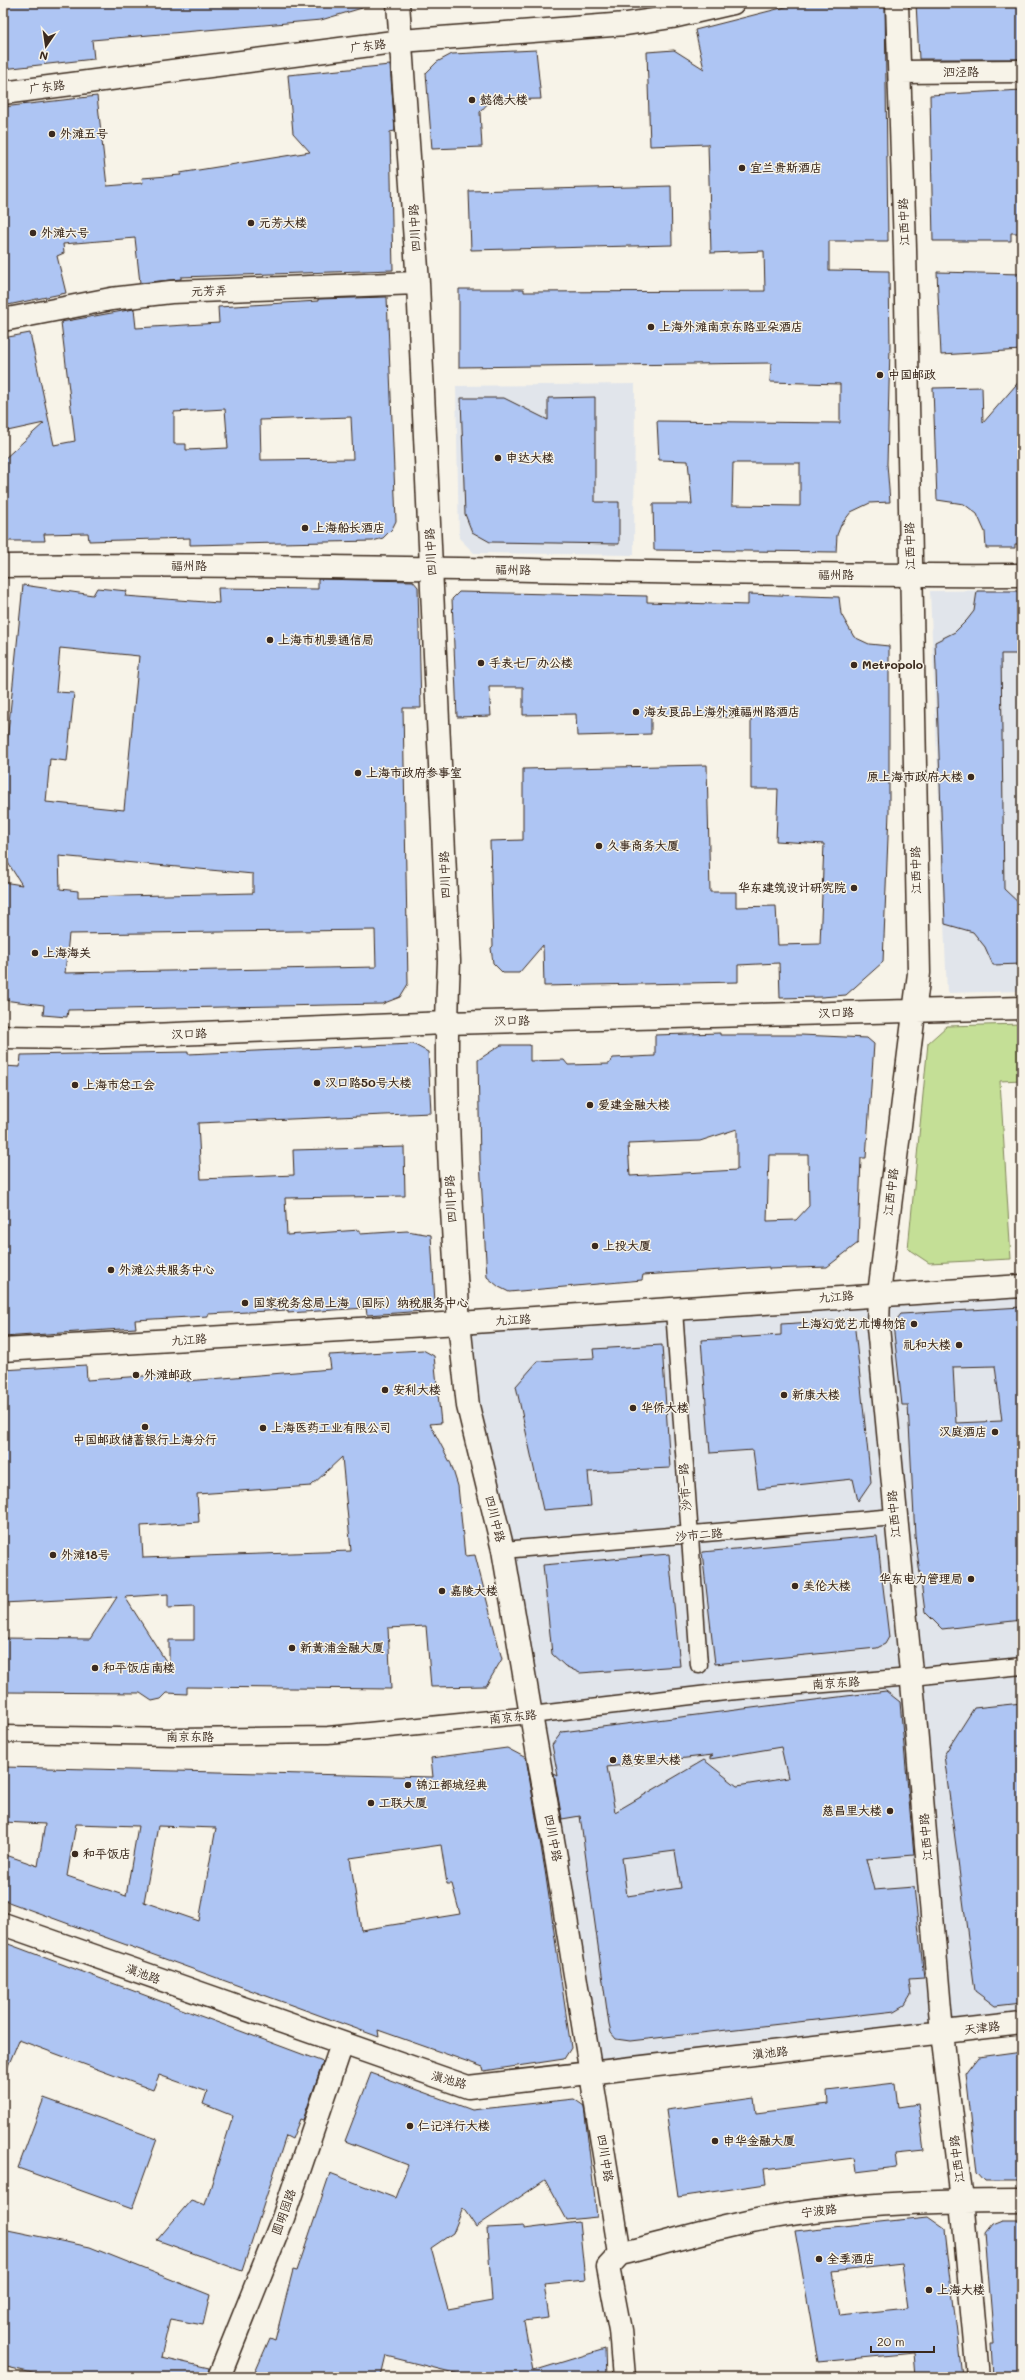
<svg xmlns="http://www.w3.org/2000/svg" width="1025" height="2380" font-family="Mali,'LXGW WenKai TC',sans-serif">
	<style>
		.built { fill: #e1e5eb }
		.green { fill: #c4df96; stroke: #80845a }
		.building { fill: #aec5f3; stroke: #3b2a1e; fill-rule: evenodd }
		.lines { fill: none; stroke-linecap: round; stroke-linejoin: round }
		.pedestrian-casing { stroke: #3b2a1e; stroke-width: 19 }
		.minor-casing { stroke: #3b2a1e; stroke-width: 25 }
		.tertiary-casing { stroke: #3b2a1e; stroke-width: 25 }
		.pedestrian { stroke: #f7f3e8; stroke-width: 16 }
		.minor { stroke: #f7f3e8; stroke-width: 22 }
		.tertiary { stroke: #f7f3e8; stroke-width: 22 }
		.poi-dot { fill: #3b2a1e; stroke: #f7f3e8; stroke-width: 1.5 }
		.labels { text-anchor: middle; stroke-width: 3; stroke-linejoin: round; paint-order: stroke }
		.street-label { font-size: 12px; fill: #3b2a1e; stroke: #f7f3e8 }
		.poi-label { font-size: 12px; font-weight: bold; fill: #3b2a1e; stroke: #f7f3e8; text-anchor: start }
	</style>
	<rect width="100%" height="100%" fill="#f7f3e8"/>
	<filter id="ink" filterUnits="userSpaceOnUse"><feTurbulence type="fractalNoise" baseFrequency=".025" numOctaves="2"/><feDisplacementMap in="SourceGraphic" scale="8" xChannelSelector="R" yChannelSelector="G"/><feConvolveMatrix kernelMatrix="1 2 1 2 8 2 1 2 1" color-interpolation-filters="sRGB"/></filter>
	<g filter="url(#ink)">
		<path class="built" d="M 635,384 L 634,555 L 474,553 L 459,538 L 456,386 Z
			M 1022,590 L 1022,991 L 947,993 L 930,591 Z
			M 1022,1285 L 1022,2023 L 591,2072 L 459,1323 Z"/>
		<path class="green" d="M 1022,1024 L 1022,1080 L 1000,1081 L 1011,1259 L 929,1263 L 908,1249 L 928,1043 L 947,1026 Z"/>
		<path class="building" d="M 3,3 L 362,3 L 362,8 L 321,20 L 92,40 L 94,59 L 3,69 Z
			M 801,3 L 885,3 L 888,241 L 829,241 L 829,270 L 889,271 L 890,347 L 887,464 L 890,502 L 870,503 L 851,512 L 841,525 L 837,535 L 836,552 L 654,550 L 653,504 L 692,504 L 688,461 L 659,460 L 657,421 L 840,423 L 840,384 L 770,382 L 771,363 L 459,367 L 459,289 L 524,289 L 524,292 L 765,291 L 764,251 L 711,253 L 708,144 L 650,146 L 647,52 L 674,50 L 704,69 L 695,30 ZM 733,463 L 800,463 L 800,506 L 732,505 Z
			M 916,3 L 1022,3 L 1022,59 L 919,59 Z
			M 536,50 L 541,99 L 491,100 L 480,112 L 482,147 L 432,149 L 426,73 L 437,62 L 452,54 Z
			M 390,65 L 395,131 L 390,132 L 393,270 L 181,277 L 181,279 L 140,283 L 135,238 L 63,244 L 64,253 L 57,256 L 66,293 L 3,306 L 3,107 L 97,96 L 107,186 L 143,183 L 142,178 L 181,175 L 180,173 L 310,152 L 293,133 L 288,75 Z
			M 1022,90 L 1022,233 L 1011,233 L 1011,241 L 933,241 L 930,95 Z
			M 671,186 L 672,245 L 471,250 L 469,191 Z
			M 937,272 L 1022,274 L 1022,350 L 941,355 Z
			M 387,297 L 396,521 L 392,529 L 383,538 L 373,541 L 190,545 L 190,538 L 89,541 L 88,533 L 44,534 L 45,541 L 3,541 L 3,460 L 44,423 L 3,432 L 3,338 L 30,333 L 54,445 L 75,441 L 61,322 L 134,309 L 136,328 L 219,323 L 218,307 L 318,301 L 318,299 ZM 225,409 L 228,448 L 186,450 L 186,444 L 174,444 L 174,412 ZM 351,417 L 353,459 L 261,460 L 260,420 Z
			M 1022,378 L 1022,544 L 1015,544 L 1015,548 L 986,548 L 985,532 L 977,514 L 964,504 L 937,500 L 933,388 L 982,387 L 983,423 Z
			M 595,397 L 595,502 L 619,502 L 619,544 L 490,542 L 472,532 L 465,514 L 461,398 L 504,398 L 548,420 L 548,398 Z
			M 318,579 L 413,581 L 418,587 L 421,708 L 403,708 L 408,984 L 400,997 L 382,1004 L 68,1010 L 67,1017 L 43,1015 L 44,1005 L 3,1000 L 3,882 L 22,885 L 3,855 L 3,782 L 23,585 L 93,595 L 97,588 L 127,591 L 125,596 L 219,603 L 218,588 L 318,589 ZM 60,648 L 139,656 L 124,810 L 46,802 L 50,759 L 67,761 L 74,693 L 56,692 ZM 59,856 L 253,874 L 253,893 L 78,897 L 78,891 L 60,889 ZM 375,930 L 376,967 L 65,973 L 69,934 Z
			M 977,591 L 1022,591 L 1022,654 L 1001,654 L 1004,889 L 1022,906 L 1022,964 L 993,965 L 985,947 L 973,932 L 945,924 L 935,642 L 955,632 L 967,620 L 974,611 Z
			M 459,592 L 647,596 L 647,602 L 748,605 L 748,594 L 839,597 L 841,614 L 854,637 L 869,644 L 889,646 L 889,812 L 883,962 L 846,995 L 822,997 L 780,998 L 779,963 L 738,965 L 738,982 L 544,986 L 543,945 L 519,973 L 503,973 L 493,963 L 491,948 L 493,946 L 490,841 L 523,840 L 523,769 L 707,765 L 710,892 L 736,892 L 736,907 L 776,906 L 778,945 L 820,944 L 824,844 L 776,841 L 778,789 L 751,789 L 751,718 L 651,715 L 651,734 L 577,736 L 576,714 L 523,715 L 523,687 L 489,687 L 491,716 L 457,717 L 452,599 Z
			M 720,1033 L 720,1035 L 801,1035 L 867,1038 L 874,1044 L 866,1158 L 861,1158 L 858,1243 L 827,1267 L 769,1269 L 769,1267 L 643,1275 L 642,1280 L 509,1292 L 499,1287 L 487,1277 L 480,1161 L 478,1060 L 501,1045 L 530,1045 L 530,1061 L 564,1060 L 568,1065 L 609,1064 L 613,1058 L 655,1056 L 655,1035 ZM 737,1129 L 737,1170 L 630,1176 L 628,1144 L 700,1141 ZM 769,1155 L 808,1155 L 809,1206 L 796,1220 L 767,1221 Z
			M 413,1044 L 428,1052 L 431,1113 L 198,1123 L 201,1179 L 294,1175 L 293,1150 L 404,1147 L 405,1196 L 285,1198 L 287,1235 L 360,1230 L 360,1234 L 407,1231 L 431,1235 L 435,1303 L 424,1311 L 367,1315 L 366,1308 L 288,1313 L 288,1310 L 208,1314 L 208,1316 L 135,1320 L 136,1328 L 3,1337 L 3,1066 L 20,1067 L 21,1055 L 188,1052 L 188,1054 Z
			M 1022,1307 L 1022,1620 L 942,1629 L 925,1612 L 915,1536 L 908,1405 L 902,1405 L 893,1324 L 901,1314 ZM 995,1366 L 1002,1421 L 956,1423 L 953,1367 Z
			M 845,1320 L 855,1330 L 871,1482 L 858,1501 L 853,1479 L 758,1489 L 753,1450 L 710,1453 L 701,1340 L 781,1335 L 781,1324 Z
			M 662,1345 L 670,1468 L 588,1472 L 591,1506 L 543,1510 L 516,1386 L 538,1361 L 594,1358 L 593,1349 Z
			M 423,1350 L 434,1356 L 441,1423 L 430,1424 L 451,1464 L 458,1486 L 465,1556 L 475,1555 L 502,1659 L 486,1686 L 431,1687 L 426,1626 L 388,1628 L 391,1689 L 187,1687 L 187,1694 L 167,1693 L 161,1699 L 152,1701 L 140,1693 L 3,1692 L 3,1638 L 90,1639 L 117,1597 L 3,1603 L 3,1370 L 86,1365 L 87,1380 L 186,1373 L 187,1381 L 331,1369 L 329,1355 ZM 342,1457 L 351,1551 L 143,1558 L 141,1526 L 199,1522 L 197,1494 L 311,1486 ZM 168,1594 L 168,1608 L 194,1607 L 194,1640 L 169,1640 L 169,1666 L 125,1597 Z
			M 877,1536 L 889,1637 L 885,1644 L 877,1648 L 715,1664 L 702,1552 Z
			M 669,1554 L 680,1666 L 580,1673 L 565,1666 L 552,1654 L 543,1565 Z
			M 886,1691 L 900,1702 L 914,1855 L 866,1859 L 874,1890 L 914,1887 L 924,1978 L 909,1979 L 911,1995 L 905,2005 L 895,2011 L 630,2041 L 616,2039 L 611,2033 L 609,2025 L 580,1816 L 562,1819 L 554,1774 L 558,1776 L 552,1745 L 562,1732 ZM 781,1747 L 788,1778 L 737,1786 L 704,1760 L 615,1812 L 607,1767 L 713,1755 L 710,1757 L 710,1759 ZM 675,1851 L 681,1888 L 627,1896 L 622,1858 Z
			M 1022,1703 L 1022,2003 L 995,2006 L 975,1991 L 944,1755 L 974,1708 Z
			M 507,1748 L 526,1758 L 545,1870 L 571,2048 L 564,2059 L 484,2071 L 483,2067 L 378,2030 L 379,2037 L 3,1900 L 3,1854 L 38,1866 L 45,1824 L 3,1822 L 3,1767 L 433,1777 L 431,1758 ZM 76,1824 L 138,1826 L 126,1896 L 67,1876 ZM 158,1826 L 216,1828 L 199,1921 L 144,1902 ZM 441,1845 L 447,1884 L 452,1884 L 460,1914 L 361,1930 L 350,1858 Z
			M 3,1942 L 323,2062 L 303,2120 L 300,2119 L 292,2139 L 286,2136 L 242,2271 L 157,2240 L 191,2200 L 205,2205 L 233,2116 L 203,2104 L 207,2092 L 159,2075 L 153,2090 L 19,2040 L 3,2078 Z
			M 1022,2051 L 1022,2181 L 985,2181 L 977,2172 L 966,2073 L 978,2057 Z
			M 371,2073 L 472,2110 L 574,2099 L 584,2106 L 597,2217 L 567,2220 L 545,2180 L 476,2227 L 463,2208 L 453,2233 L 431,2248 L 448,2309 L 492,2301 L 487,2228 L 524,2226 L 524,2229 L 579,2222 L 585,2280 L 544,2284 L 549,2318 L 524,2321 L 533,2371 L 605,2349 L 606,2377 L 471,2377 L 386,2356 L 381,2377 L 253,2377 L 270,2338 L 275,2340 L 293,2270 L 297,2271 L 330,2173 L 395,2198 L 408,2165 L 345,2141 Z
			M 895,2083 L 898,2107 L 918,2104 L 924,2151 L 895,2154 L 897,2167 L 856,2172 L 854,2158 L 764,2169 L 766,2184 L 678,2197 L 666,2110 L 754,2098 L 756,2113 L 828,2104 L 827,2091 Z
			M 44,2098 L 157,2139 L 132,2209 L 18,2168 Z
			M 928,2217 L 945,2229 L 962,2377 L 916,2377 L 914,2353 L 818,2362 L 795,2231 ZM 902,2264 L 908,2308 L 840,2315 L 832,2272 Z
			M 1002,2221 L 1022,2221 L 1022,2377 L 993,2377 L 991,2344 L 994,2344 L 985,2234 L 992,2225 Z
			M 3,2229 L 90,2247 L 210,2295 L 203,2325 L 170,2319 L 161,2357 L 209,2368 L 207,2377 L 49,2377 L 3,2366 Z"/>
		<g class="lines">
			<g class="pedestrian-casing">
				<path id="pedestrian" d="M 674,1310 L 699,1665
					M 503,1550 L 895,1517
					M 3,1734 L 177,1737 L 328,1735 L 531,1715 L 725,1692 L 911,1677 L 1022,1666"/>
			</g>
			<g class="minor-casing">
				<path id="minor" d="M 897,3 L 905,248 L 919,973 L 879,1294 L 878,1327 L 914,1704 L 942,2033 L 962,2201 L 978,2377
					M 900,72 L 1022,71
					M 3,320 L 111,299 L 171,292 L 418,283
					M 3,1037 L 78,1038 L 446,1023 L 1022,1008
					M 3,1350 L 459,1323 C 451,1202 443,1081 449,961 L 418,283 L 398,3
					M 531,1715 L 557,1863 L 620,2254 L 608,2267 L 620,2330 L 624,2377
					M 3,1924 L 468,2087 L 1022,2023
					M 620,2254 C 664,2243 708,2230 752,2221 C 841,2203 932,2201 1022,2201
					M 219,2377 L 283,2218 L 342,2044"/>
			</g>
			<g class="tertiary-casing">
				<path id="tertiary" d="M 3,93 L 401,41 L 626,24 L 672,17 L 733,3
					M 3,566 C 343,562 682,577 1022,575
					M 531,1715 L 503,1550 L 468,1406 L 459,1323 L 1022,1286"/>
			</g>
			<use href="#pedestrian" class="pedestrian"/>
			<use href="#minor" class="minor"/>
			<use href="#tertiary" class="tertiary"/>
		</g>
	</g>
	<g class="poi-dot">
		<circle cx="472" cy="100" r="4"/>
		<circle cx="52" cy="134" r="4"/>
		<circle cx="742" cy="168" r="4"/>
		<circle cx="251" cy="223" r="4"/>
		<circle cx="33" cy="233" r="4"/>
		<circle cx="651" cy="327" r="4"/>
		<circle cx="880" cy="375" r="4"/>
		<circle cx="498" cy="458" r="4"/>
		<circle cx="305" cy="528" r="4"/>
		<circle cx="270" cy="640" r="4"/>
		<circle cx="481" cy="663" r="4"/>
		<circle cx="854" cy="665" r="4"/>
		<circle cx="636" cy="712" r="4"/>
		<circle cx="358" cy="773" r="4"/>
		<circle cx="971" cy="777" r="4"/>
		<circle cx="599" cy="846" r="4"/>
		<circle cx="854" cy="888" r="4"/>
		<circle cx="35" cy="953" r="4"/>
		<circle cx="317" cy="1083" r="4"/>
		<circle cx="75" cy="1085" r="4"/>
		<circle cx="590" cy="1105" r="4"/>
		<circle cx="595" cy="1246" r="4"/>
		<circle cx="111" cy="1270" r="4"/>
		<circle cx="245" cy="1303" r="4"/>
		<circle cx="914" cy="1324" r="4"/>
		<circle cx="959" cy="1345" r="4"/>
		<circle cx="136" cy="1375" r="4"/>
		<circle cx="385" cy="1390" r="4"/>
		<circle cx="784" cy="1395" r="4"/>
		<circle cx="633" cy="1408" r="4"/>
		<circle cx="145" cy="1427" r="4"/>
		<circle cx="263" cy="1428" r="4"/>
		<circle cx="995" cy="1432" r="4"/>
		<circle cx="53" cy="1555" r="4"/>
		<circle cx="971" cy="1579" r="4"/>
		<circle cx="795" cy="1586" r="4"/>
		<circle cx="442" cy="1591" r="4"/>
		<circle cx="292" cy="1648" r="4"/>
		<circle cx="95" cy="1668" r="4"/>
		<circle cx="613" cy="1760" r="4"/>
		<circle cx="408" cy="1785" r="4"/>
		<circle cx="371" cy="1803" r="4"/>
		<circle cx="890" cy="1811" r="4"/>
		<circle cx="75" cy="1854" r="4"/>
		<circle cx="410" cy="2126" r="4"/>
		<circle cx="715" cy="2141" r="4"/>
		<circle cx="819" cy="2259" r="4"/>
		<circle cx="929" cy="2290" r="4"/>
	</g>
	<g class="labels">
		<g class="street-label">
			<text transform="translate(368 46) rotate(-7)" y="4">广东路</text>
			<text x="961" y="76">泗泾路</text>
			<text transform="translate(47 87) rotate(-7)" y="4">广东路</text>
			<text transform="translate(904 222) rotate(-92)" y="4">江西中路</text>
			<text transform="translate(415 228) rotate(-93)" y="4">四川中路</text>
			<text transform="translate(209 291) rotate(-2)" y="4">元芳弄</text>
			<text transform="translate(910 546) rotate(-91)" y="4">江西中路</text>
			<text transform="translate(431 552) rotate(-93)" y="4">四川中路</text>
			<text x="189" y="570">福州路</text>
			<text transform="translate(513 570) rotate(1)" y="4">福州路</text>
			<text x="836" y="579">福州路</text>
			<text transform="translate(916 870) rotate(-91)" y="4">江西中路</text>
			<text transform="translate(445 875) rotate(-92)" y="4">四川中路</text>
			<text transform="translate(836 1013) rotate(-2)" y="4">汉口路</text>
			<text transform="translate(512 1021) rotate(-1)" y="4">汉口路</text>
			<text transform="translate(189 1034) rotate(-2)" y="4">汉口路</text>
			<text transform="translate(891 1192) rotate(-83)" y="4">江西中路</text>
			<text transform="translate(451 1199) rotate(-93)" y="4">四川中路</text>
			<text transform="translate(836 1297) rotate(-5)" y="4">九江路</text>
			<text transform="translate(513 1320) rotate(-3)" y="4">九江路</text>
			<text transform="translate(189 1340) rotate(-4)" y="4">九江路</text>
			<text transform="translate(685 1487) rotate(-94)" y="4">沙市一路</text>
			<text transform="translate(894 1514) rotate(-95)" y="4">江西中路</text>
			<text transform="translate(495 1519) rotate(76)" y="4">四川中路</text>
			<text transform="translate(699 1535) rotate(-5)" y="4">沙市二路</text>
			<text transform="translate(836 1683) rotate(-4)" y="4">南京东路</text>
			<text transform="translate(513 1717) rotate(-6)" y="4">南京东路</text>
			<text x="190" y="1741">南京东路</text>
			<text transform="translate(926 1837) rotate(-95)" y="4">江西中路</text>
			<text transform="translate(553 1838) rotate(79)" y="4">四川中路</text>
			<text transform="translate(143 1974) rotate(20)" y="4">滇池路</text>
			<text transform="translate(982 2028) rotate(-7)" y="4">天津路</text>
			<text transform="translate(770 2053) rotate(-6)" y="4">滇池路</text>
			<text transform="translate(449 2080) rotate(16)" y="4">滇池路</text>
			<text transform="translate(605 2158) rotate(81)" y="4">四川中路</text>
			<text transform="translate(957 2159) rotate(-97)" y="4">江西中路</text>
			<text transform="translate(819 2211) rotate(-7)" y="4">宁波路</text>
			<text transform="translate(284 2212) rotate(-70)" y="4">圆明园路</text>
		</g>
		<g class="poi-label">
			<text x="480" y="104">懿德大楼</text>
			<text x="60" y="138">外滩五号</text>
			<text x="750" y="172">宜兰贵斯酒店</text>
			<text x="259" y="227">元芳大楼</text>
			<text x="41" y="237">外滩六号</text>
			<text x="659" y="331">上海外滩南京东路亚朵酒店</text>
			<text x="888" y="379">中国邮政</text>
			<text x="506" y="462">申达大楼</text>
			<text x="313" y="532">上海船长酒店</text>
			<text x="278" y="644">上海市机要通信局</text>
			<text x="489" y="667">手表七厂办公楼</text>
			<text x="862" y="669">Metropolo</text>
			<text x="644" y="716">海友良品上海外滩福州路酒店</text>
			<text x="366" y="777">上海市政府参事室</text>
			<text x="963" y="781" text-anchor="end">原上海市政府大楼</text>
			<text x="607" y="850">久事商务大厦</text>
			<text x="846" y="892" text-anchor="end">华东建筑设计研究院</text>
			<text x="43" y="957">上海海关</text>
			<text x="325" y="1087">汉口路50号大楼</text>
			<text x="83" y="1089">上海市总工会</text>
			<text x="598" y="1109">爱建金融大楼</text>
			<text x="603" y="1250">上投大厦</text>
			<text x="119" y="1274">外滩公共服务中心</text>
			<text x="253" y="1307">国家税务总局上海（国际）纳税服务中心</text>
			<text x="906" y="1328" text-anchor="end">上海幻觉艺术博物馆</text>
			<text x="951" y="1349" text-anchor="end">礼和大楼</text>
			<text x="144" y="1379">外滩邮政</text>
			<text x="393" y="1394">安利大楼</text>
			<text x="792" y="1399">新康大楼</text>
			<text x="641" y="1412">华侨大楼</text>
			<text x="271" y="1432">上海医药工业有限公司</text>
			<text x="987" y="1436" text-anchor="end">汉庭酒店</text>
			<text x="145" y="1444" text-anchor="middle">中国邮政储蓄银行上海分行</text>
			<text x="61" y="1559">外滩18号</text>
			<text x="963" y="1583" text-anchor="end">华东电力管理局</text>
			<text x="803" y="1590">美伦大楼</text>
			<text x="450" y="1595">嘉陵大楼</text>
			<text x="300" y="1652">新黄浦金融大厦</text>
			<text x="103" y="1672">和平饭店南楼</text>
			<text x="621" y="1764">慈安里大楼</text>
			<text x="416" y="1789">锦江都城经典</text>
			<text x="379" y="1807">工联大厦</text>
			<text x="882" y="1815" text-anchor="end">慈昌里大楼</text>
			<text x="83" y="1858">和平饭店</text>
			<text x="418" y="2130">仁记洋行大楼</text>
			<text x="723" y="2145">申华金融大厦</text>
			<text x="827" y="2263">全季酒店</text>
			<text x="937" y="2294">上海大楼</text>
		</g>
	</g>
	<rect width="1025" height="2380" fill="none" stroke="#f7f3e8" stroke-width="16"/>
	<rect x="8" y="8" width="1009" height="2364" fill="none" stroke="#3b2a1e" stroke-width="1.5" filter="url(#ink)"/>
	<g transform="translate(46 46) rotate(193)" stroke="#f7f3e8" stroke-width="3" paint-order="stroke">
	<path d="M0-3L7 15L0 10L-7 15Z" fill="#3b2a1e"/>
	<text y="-6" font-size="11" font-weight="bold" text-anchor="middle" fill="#3b2a1e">N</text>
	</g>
	<path d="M871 2346v6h63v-6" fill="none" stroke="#3b2a1e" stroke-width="2"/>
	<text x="877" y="2346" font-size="12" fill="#3b2a1e" stroke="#f7f3e8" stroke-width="3" paint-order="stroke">20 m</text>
</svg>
